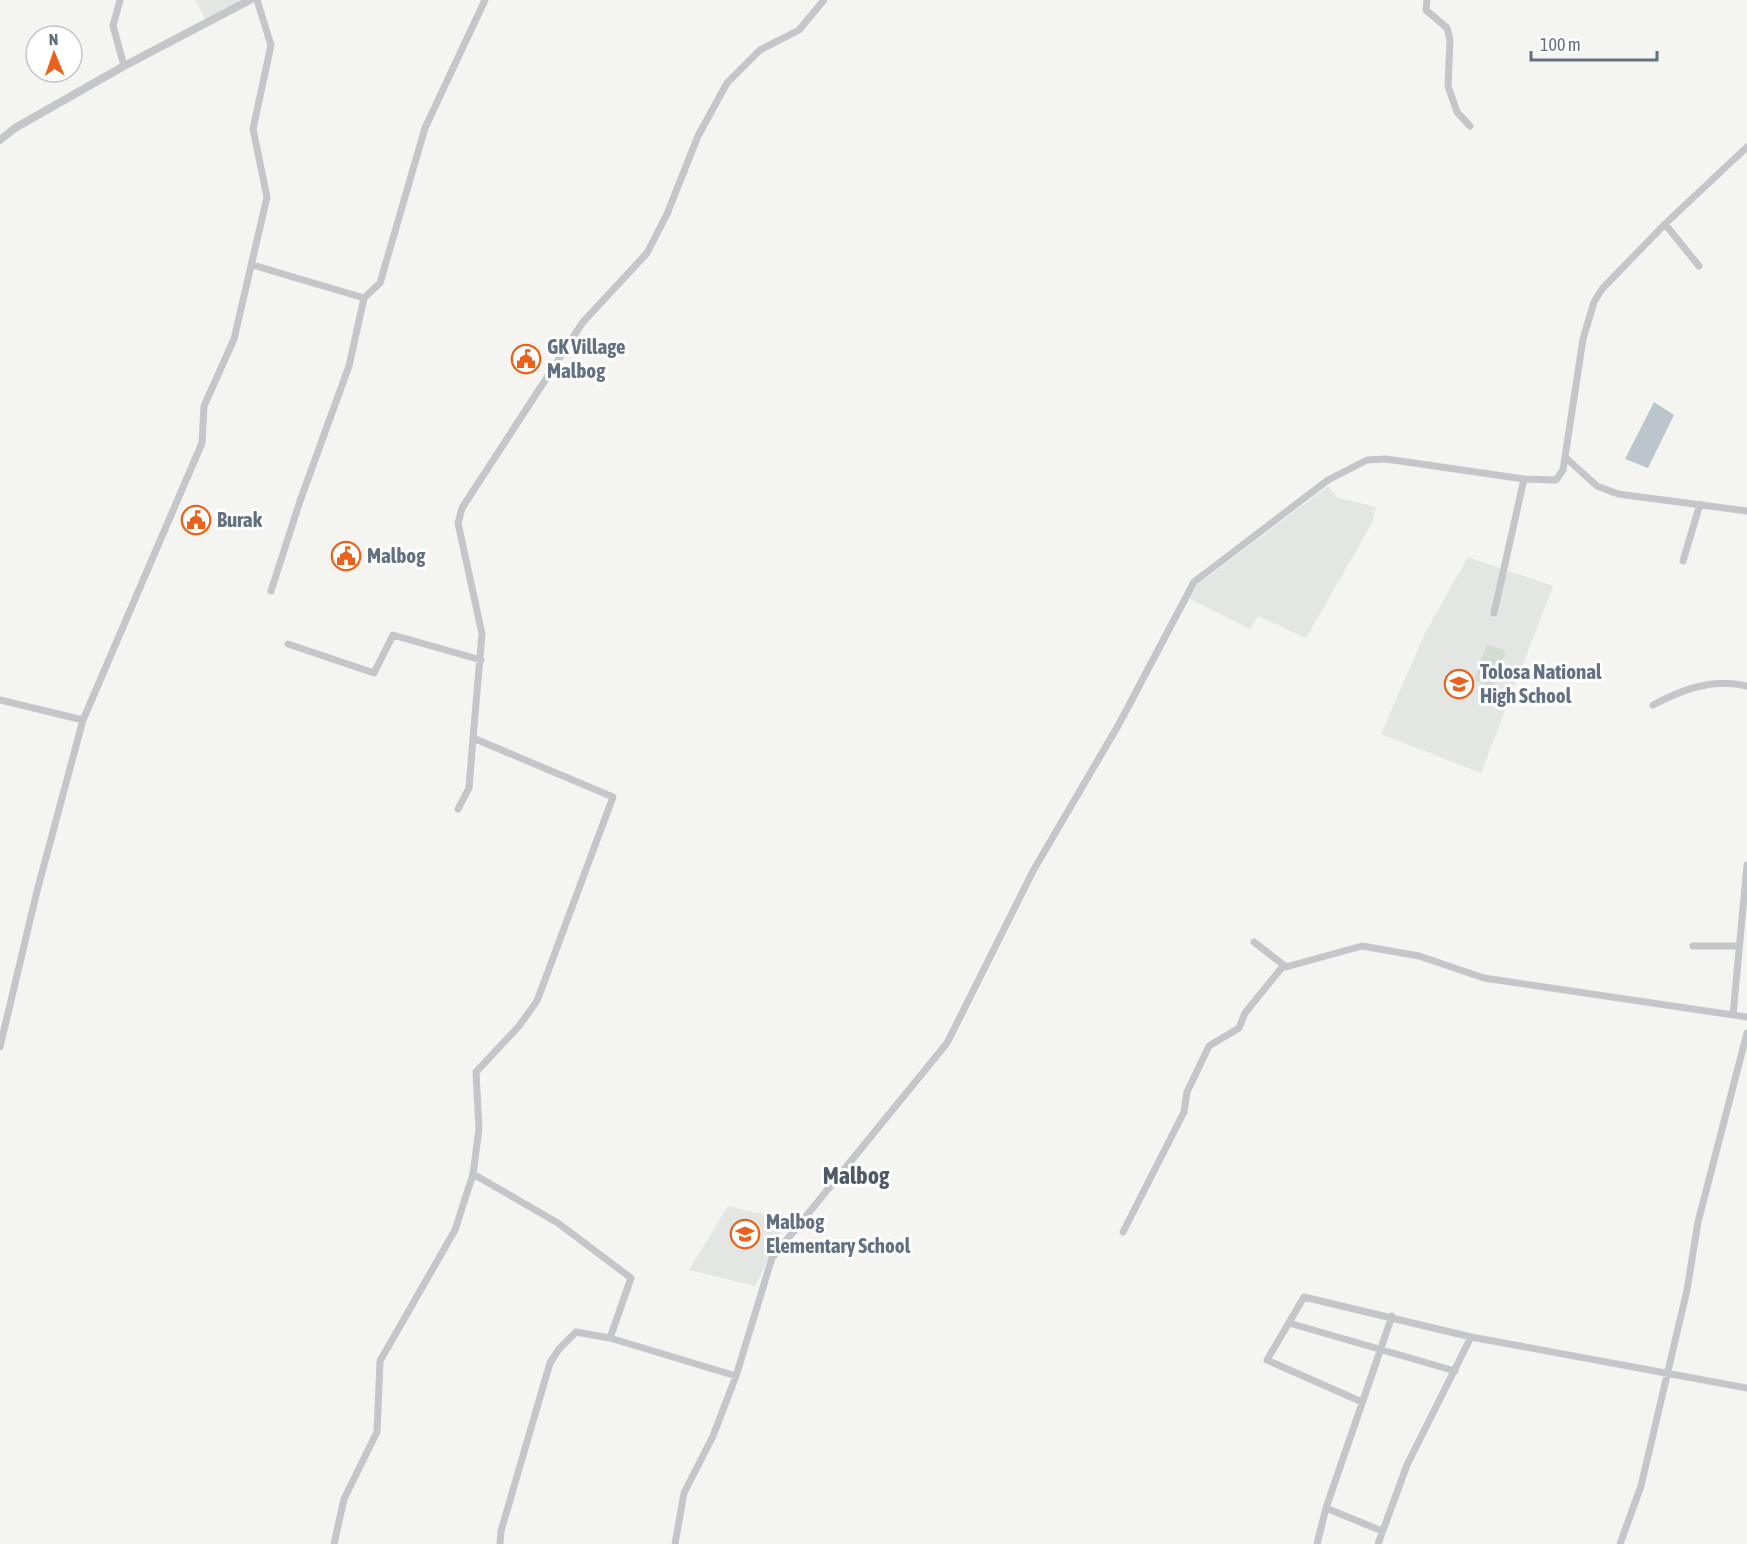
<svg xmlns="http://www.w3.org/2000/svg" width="1747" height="1544" font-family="'Asap Condensed',sans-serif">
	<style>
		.built { fill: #e4e6e3 }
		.green { fill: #d4dbd1 }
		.water { fill: #bcc5cc }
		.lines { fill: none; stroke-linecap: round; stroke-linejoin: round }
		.minor { stroke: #c4c6ca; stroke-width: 7 }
		.tertiary { stroke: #c4c6ca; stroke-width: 8 }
		.labels { text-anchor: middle; stroke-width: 6; stroke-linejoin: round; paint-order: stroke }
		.poi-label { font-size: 21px; font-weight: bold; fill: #627082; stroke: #fff; text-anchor: start }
		.quarter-label { font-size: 24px; font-weight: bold; fill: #505a67; stroke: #fff }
	</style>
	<rect width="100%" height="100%" fill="#f4f4f0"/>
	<path class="built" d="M 195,0 L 242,0 L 205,19 Z
		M 1328,486 L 1338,498 L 1376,507 L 1372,523 L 1306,638 L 1258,616 L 1250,629 L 1190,599 L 1197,585 Z
		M 1468,557 L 1553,586 L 1481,773 L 1381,734 L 1425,633 Z
		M 728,1206 L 787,1220 L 755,1286 L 689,1270 Z"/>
	<path class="green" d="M 1487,644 L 1506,651 L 1493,687 L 1474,680 Z"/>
	<path class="water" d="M 1654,402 L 1674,415 L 1648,468 L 1625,459 Z"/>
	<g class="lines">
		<path class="minor" d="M 120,0 L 113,26 L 124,66
			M 1427,0 L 1426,10 L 1447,28 L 1450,40 L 1448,86 L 1457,112 L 1470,126
			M 1665,224 L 1699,266
			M 253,265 L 364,298 L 349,366 L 300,501 L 271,591
			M 364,298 L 380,283 L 425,128 L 485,0
			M 1566,458 L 1597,486 L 1618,494 L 1747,511
			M 1683,561 L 1700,504
			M 1494,613 L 1524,479
			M 288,644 L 374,673 L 393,635 L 481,660
			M 0,700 L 83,720
			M 1653,705 C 1683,689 1713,678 1747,686
			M 458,809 L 469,788 L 473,738
			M 1254,942 L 1286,967 L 1362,946 L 1419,956 L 1484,978 L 1747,1017
			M 1693,946 L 1739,946
			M 1733,1015 L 1747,865
			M 0,1047 L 37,891 L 83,720 L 202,443 L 204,406 L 234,339 L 267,197 L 253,129 L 271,45 L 257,0
			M 1123,1232 L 1184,1112 L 1187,1092 L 1209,1046 L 1239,1028 L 1245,1013 L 1284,965
			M 1289,1323 L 1455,1371
			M 610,1338 L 631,1278 L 558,1223 L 473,1174 L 479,1129 L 476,1072 L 519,1026 L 537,1001 L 613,797 L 473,738 L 482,634 L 458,523 L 462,508 L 583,322 L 647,253 L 667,214 L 698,136 L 727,83 L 760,50 L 799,30 L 824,0
			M 1362,1402 L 1267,1360 L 1304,1297 L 1471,1337 L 1747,1388
			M 1326,1508 L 1382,1531
			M 334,1544 L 344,1499 L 377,1432 L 380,1361 L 455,1230 L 473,1174
			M 500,1544 L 501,1531 L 550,1363 L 559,1349 L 576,1332 L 610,1338 L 736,1376
			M 675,1544 L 684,1493 L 713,1436 L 736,1376 L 772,1258 L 947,1043 L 1033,871 L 1119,724 L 1194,582 L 1328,480 L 1367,460 L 1386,459 L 1524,479 L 1556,480 L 1563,470 L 1583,339 L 1594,302 L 1602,289 L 1665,224 L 1747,147
			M 1317,1544 L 1326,1508 L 1392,1316
			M 1378,1544 L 1407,1465 L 1471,1337
			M 1620,1544 L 1641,1486 L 1687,1290 L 1698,1222 L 1747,1033"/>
		<path class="tertiary" d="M 0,140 L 15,128 L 124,66 L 250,0"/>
	</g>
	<defs>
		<g id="civic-ring" transform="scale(1.5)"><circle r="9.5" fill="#fff" stroke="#e9621b" stroke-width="1.5"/><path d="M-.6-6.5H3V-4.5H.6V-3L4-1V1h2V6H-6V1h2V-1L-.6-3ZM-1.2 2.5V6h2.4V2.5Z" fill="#e9621b"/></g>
		<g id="school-ring" transform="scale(1.5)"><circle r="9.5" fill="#fff" stroke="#e9621b" stroke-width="1.5"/><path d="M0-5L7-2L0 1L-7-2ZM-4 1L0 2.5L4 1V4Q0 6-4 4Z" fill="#e9621b"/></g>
	</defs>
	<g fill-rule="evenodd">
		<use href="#civic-ring" x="526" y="359"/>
		<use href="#civic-ring" x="196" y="520"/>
		<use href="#civic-ring" x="346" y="556"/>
		<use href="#school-ring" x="1459" y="684"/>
		<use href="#school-ring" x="745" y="1234"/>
	</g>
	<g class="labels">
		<g class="poi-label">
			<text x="547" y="354">GK Village<tspan x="547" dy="24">Malbog</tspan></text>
			<text x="217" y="527">Burak</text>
			<text x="367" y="563">Malbog</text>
			<text x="1480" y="679">Tolosa National<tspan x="1480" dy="24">High School</tspan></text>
			<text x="766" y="1229">Malbog<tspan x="766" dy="24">Elementary School</tspan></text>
		</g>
		<g class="quarter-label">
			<text x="856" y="1184">Malbog</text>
		</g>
	</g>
	<g transform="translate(54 54) rotate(358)"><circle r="28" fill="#ffffff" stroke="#c0c6cd" stroke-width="1.5"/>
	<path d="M0-4.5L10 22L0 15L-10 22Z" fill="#e9621b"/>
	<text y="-9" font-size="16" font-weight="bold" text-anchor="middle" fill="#627082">N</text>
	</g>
	<path d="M1531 51v9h126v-9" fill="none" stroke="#627082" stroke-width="3"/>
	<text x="1540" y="51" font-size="18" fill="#627082" stroke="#ffffff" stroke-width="4.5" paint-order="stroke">100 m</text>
</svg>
